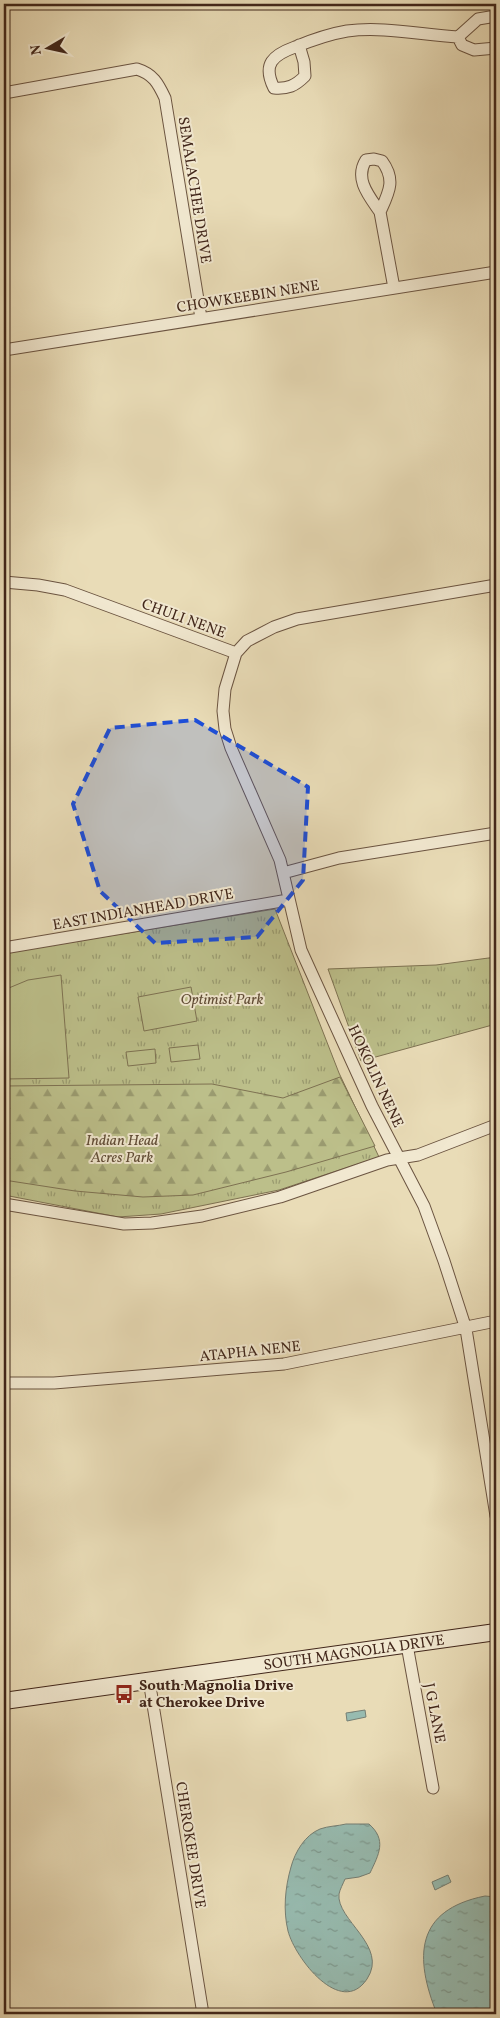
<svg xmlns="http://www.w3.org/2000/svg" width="500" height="2018" font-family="Vollkorn,serif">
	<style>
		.grass { fill: url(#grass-tufts); stroke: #7e7252 }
		.forest { fill: url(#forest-firs); stroke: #7e7252 }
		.pitch { fill: #bcbf8a; stroke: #7e7252 }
		.water { fill: url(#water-ripples); stroke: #757f74 }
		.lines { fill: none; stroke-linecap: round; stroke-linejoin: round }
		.minor-casing { stroke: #6b5441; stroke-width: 13 }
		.secondary-casing { stroke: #41261a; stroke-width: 18 }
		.minor { stroke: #f1e8d0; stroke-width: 11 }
		.secondary { stroke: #f1e8d0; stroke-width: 16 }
		.marked { fill: #1d4ed8; fill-opacity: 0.2; stroke: #1d4ed8; stroke-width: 4; stroke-dasharray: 10 6; stroke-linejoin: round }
		.labels { text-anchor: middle; stroke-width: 4; stroke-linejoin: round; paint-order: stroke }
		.street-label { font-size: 15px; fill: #41261a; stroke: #f1e8d0 }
		.park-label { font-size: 15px; font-style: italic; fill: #604c36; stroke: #f1e8d0 }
		.poi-label { font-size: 15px; font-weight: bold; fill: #41261a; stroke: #f1e8d0; text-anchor: start }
	</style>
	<defs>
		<pattern id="grass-tufts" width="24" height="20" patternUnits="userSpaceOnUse" patternTransform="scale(1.25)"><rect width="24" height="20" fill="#bcbf8a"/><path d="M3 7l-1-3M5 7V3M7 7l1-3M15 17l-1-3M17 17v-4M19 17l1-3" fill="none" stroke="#9a9b70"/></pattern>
		<pattern id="forest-firs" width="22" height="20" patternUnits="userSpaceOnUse" patternTransform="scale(1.25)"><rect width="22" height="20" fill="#bcbf8a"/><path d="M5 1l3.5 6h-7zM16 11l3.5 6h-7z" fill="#9a9b70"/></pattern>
		<pattern id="water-ripples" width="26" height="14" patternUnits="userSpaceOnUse" patternTransform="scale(1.25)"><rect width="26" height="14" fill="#97bbb0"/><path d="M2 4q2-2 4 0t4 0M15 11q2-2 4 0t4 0" fill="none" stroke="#7d988e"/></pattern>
	</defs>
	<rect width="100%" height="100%" fill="#e9dcb7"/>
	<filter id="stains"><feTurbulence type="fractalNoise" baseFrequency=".004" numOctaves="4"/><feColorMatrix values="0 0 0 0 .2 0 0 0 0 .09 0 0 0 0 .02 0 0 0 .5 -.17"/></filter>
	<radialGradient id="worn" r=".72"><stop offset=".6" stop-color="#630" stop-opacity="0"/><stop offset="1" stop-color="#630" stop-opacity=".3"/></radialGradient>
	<path class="grass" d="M 275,909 L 339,1073 L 379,1157 L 279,1190 L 161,1214 L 118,1217 L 4,1195 L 4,953 Z
		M 496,957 L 496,1024 L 361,1061 L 328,969 L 436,965 Z"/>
	<path class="forest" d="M 340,1077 L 375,1146 L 286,1172 L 193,1195 L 143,1197 L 75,1191 L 4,1180 L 4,1086 L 212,1084 L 283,1098 Z"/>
	<path class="pitch" d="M 61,975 L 69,1078 L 4,1079 L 4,990 L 28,980 Z
		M 191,987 L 197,1021 L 144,1031 L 138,997 Z
		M 198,1045 L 200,1059 L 171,1062 L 169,1048 Z
		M 155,1049 L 156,1063 L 128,1066 L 126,1052 Z"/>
	<path class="water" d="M 365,1710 L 366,1717 L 347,1721 L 346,1713 Z
		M 346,1824 L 369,1824 C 387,1840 379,1854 370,1873 L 359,1877 L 345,1879 C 343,1884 340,1889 339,1894 C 336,1920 389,1946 367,1979 C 341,2018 295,1958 288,1931 C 283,1910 285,1888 291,1867 C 295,1852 305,1835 320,1829 C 328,1826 338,1826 346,1824 Z
		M 448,1875 L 451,1882 L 435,1890 L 432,1882 Z
		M 485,1896 L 496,1897 L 496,2014 L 437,2014 C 414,1957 415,1910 485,1896 Z"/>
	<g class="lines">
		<g class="minor-casing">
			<path id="minor" d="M 458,37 L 478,19 L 496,16
				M 458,37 L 462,45 L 474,50 L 496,48
				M 299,45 L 304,62 L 305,76 C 295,86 288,89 274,88 C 262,64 273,55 295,47 C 312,40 329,34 347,31 C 383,26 422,35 458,37
				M 4,93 L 137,69 C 153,74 158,83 165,98 L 201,318
				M 374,159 L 382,161 C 396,180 389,192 380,212 C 369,196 354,179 366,160 Z
				M 380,212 L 394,288
				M 4,350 L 496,272
				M 4,582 L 38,585 L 65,590 L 236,653
				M 496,585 L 297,619 L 274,627 L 247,641 L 236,653 L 225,689 L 223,711 L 225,729 L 231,748 L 280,860 L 301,950 L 372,1106 L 424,1206 L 444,1261 L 466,1329 L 496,1516
				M 283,873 L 339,858 L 496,833
				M 4,948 L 288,900
				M 4,1204 L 124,1224 L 152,1223 L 202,1216 L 280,1197 L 387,1160 L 418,1155 L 496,1125
				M 4,1383 L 54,1383 L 284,1364 L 496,1321
				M 407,1645 L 433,1788
				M 149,1680 L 203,2014"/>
		</g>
		<g class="secondary-casing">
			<path id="secondary" d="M 4,1701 L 496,1632"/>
		</g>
		<use href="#minor" class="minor"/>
		<use href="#secondary" class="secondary"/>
	</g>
	<path class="marked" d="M 195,720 L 308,787 L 303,880 L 257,937 L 155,943 L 100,891 L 73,804 L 110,728 Z"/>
	<defs>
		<g id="bus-bare" transform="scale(1.5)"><path d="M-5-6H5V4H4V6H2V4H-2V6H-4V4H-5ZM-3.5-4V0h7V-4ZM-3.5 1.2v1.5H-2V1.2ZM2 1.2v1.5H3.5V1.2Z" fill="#8f2418" stroke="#f1e8d0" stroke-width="2.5" paint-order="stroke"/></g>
	</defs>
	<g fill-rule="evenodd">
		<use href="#bus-bare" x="124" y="1694"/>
	</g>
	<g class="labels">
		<g class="street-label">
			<text transform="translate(195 190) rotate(81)" y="5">SEMALACHEE DRIVE</text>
			<text transform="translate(248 296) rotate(-9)" y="5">CHOWKEEBIN NENE</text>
			<text transform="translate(184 618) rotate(20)" y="5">CHULI NENE</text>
			<text transform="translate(143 909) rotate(-10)" y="5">EAST INDIANHEAD DRIVE</text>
			<text transform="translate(376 1076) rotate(65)" y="5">HOKOLIN NENE</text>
			<text transform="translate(250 1351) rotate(-6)" y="5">ATAPHA NENE</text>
			<text transform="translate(354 1652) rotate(-8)" y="5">SOUTH MAGNOLIA DRIVE</text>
			<text transform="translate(435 1713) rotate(79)" y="5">J G LANE</text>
			<text transform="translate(191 1845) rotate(81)" y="5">CHEROKEE DRIVE</text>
		</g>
		<g class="park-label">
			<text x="222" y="1004">Optimist Park</text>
			<text x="122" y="1145">Indian Head<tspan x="122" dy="17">Acres Park</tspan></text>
		</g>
		<g class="poi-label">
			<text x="139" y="1690">South Magnolia Drive<tspan x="139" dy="17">at Cherokee Drive</tspan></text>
		</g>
	</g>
	<rect width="500" height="2018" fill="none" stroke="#e9dcb7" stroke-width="20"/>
	<rect x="5" y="5" width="490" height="2008" fill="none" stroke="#41261a" stroke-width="2.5"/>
	<rect x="10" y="10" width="480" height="1998" fill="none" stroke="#41261a"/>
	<g transform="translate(48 48) rotate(261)" stroke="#f1e8d0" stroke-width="4" paint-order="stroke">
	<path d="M0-4L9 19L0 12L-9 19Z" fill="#41261a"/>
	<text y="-8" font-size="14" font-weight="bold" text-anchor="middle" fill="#41261a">N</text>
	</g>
	<rect width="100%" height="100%" filter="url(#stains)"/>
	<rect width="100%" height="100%" fill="url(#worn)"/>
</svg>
